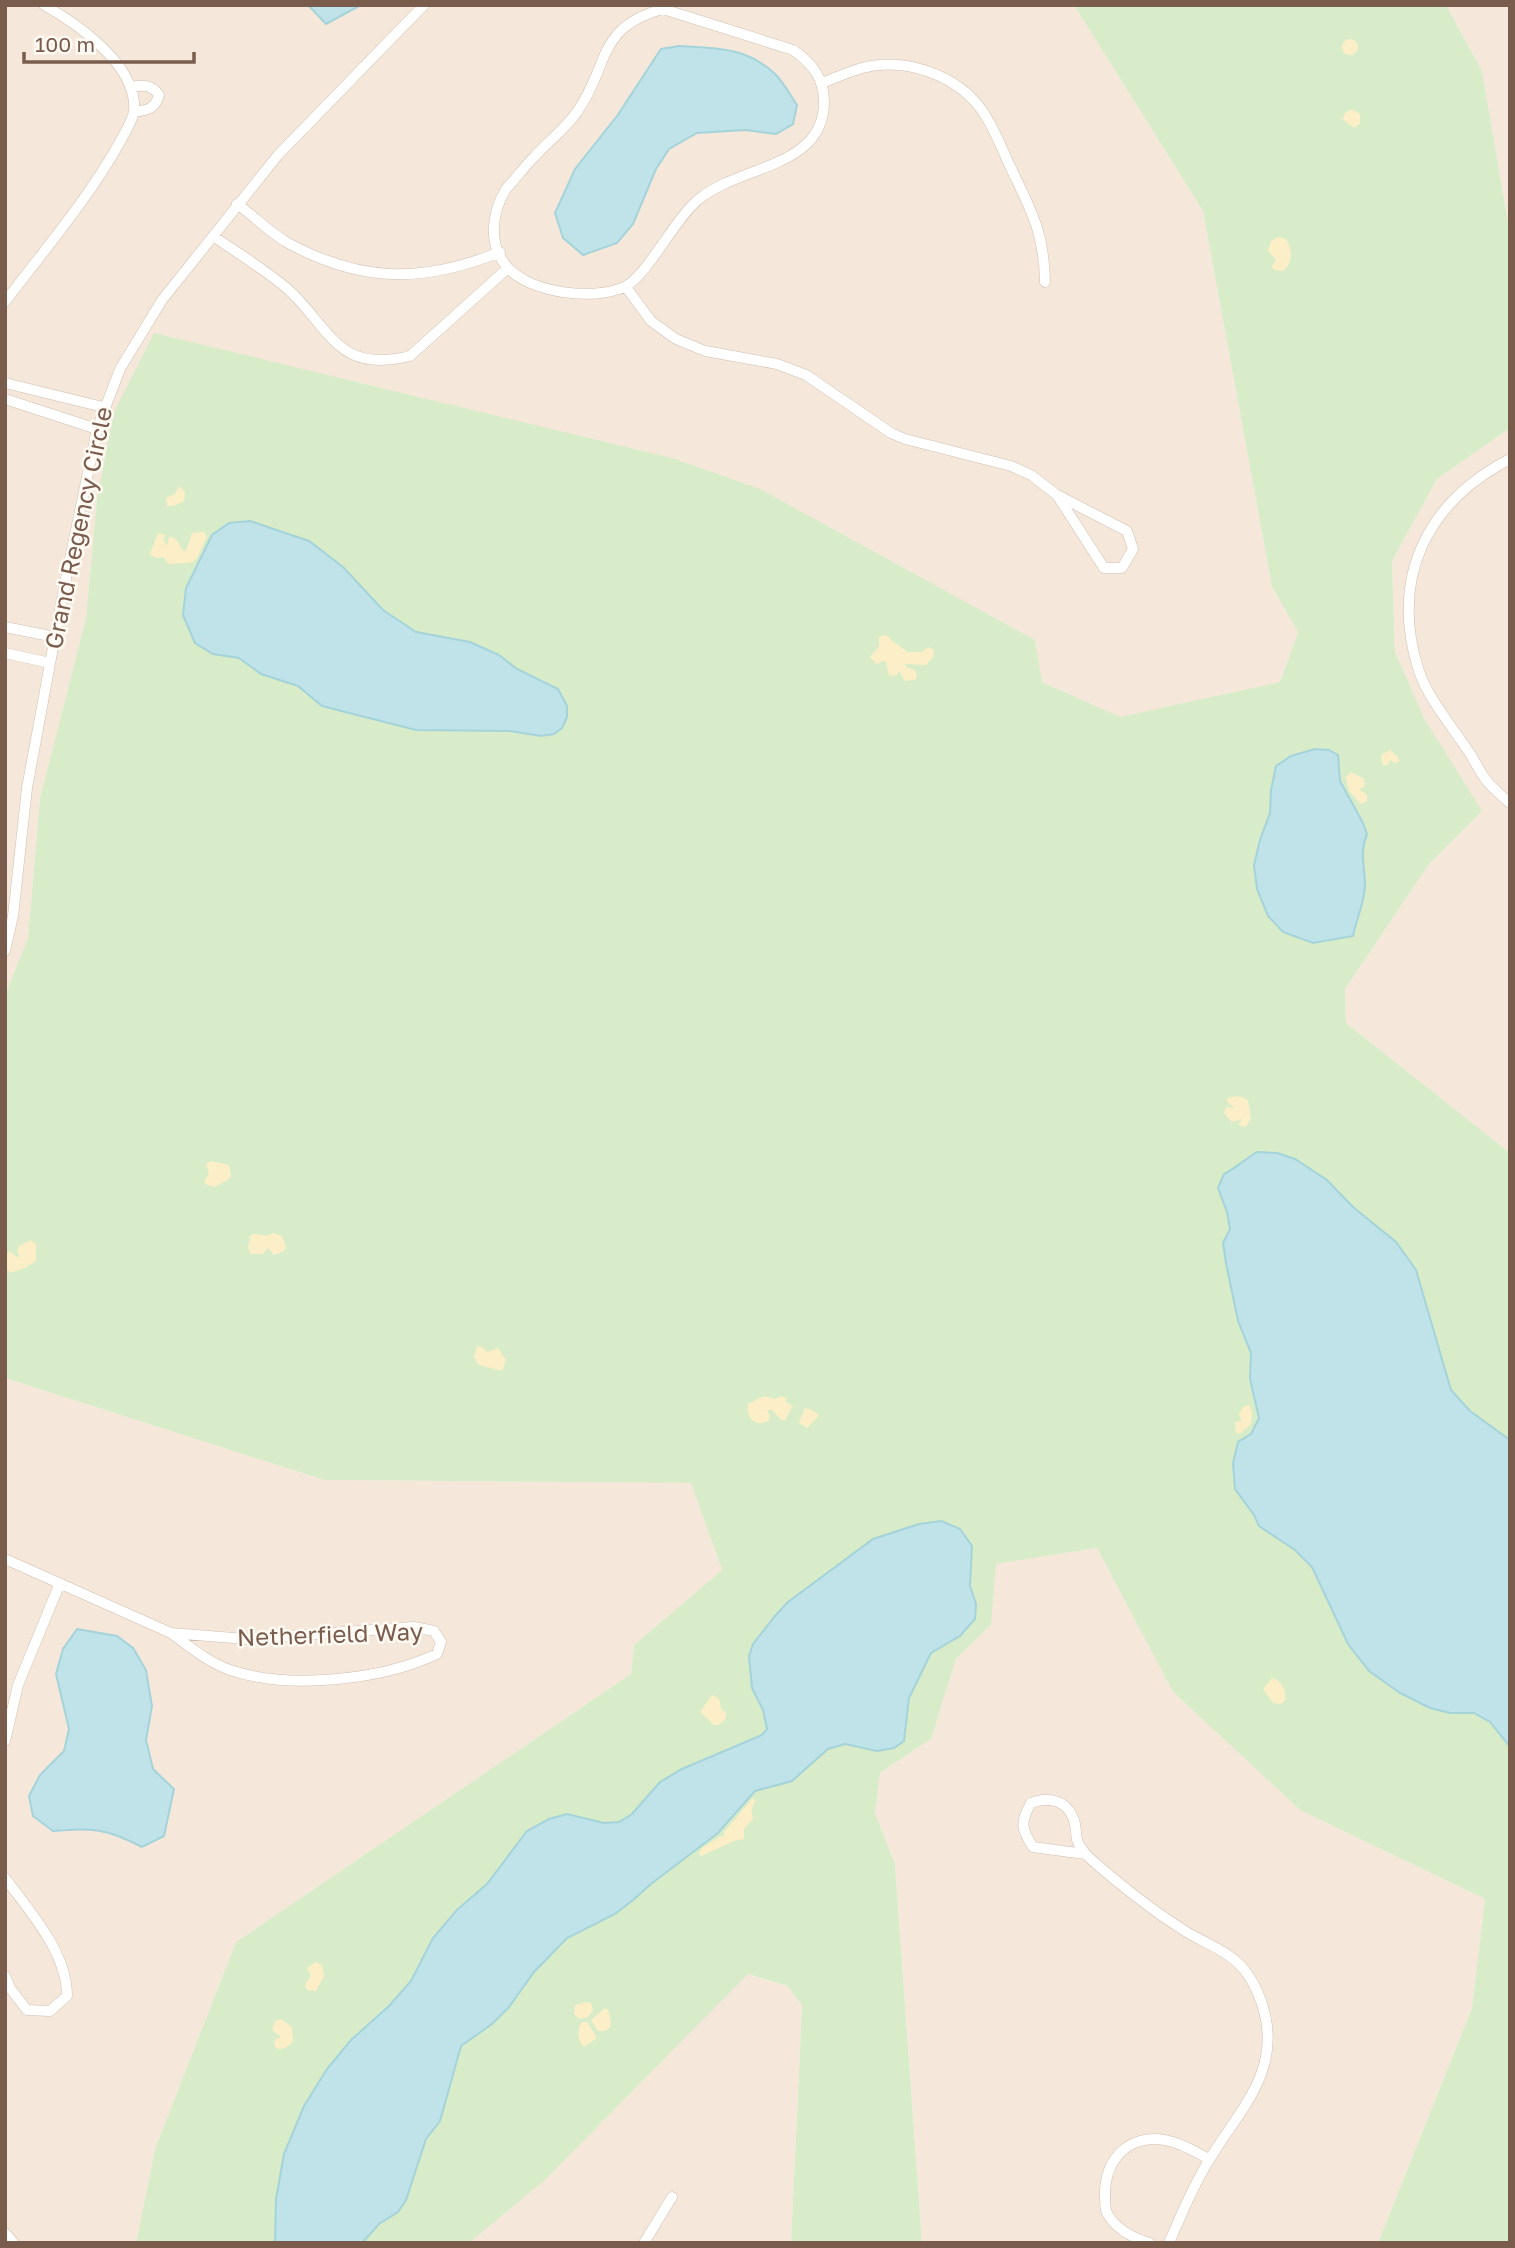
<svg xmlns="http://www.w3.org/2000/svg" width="1515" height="2248" font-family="'Golos Text',sans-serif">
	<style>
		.residential { fill: #f5e8da }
		.green { fill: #d8ecc9 }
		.sand { fill: #fcefc7 }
		.water { fill: #bfe3e8; stroke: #a5d3da; stroke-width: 2 }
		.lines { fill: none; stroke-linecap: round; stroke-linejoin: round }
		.minor-casing { stroke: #d1beb0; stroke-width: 11 }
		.minor { stroke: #fff; stroke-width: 10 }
		.labels { text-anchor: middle; stroke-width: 5; stroke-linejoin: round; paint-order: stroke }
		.street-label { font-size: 24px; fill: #7a5c4d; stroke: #fffaf3 }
	</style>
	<rect width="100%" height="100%" fill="#fdf6ec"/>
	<path class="residential" d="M 5,5 L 1074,5 L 1203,211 L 1272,587 L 1298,632 L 1280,682 L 1120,718 L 1042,682 L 97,499 L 86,618 L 40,798 L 28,938 L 5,995 Z
		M 1446,5 L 1510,5 L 1510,234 L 1482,71 Z
		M 1510,428 L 1510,1153 L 1346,1023 L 1345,989 L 1429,864 L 1481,812 L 1424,718 L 1395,652 L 1392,561 L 1437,479 Z
		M 5,1378 L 324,1480 L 691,1483 L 722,1570 L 634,1645 L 631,1674 L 236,1942 L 155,2149 L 136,2243 L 5,2243 Z
		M 1097,1548 L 1173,1692 L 1300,1810 L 1485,1899 L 1472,2008 L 1378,2243 L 922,2243 L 895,1864 L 875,1813 L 880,1773 L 931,1739 L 956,1659 L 990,1626 L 996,1564 Z
		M 747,1974 L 787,1986 L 802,2005 L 791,2243 L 469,2243 L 545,2180 Z"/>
	<path class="green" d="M 1074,5 L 1446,5 L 1482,71 L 1510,234 L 1510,428 L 1437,479 L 1392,561 L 1395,652 L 1424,718 L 1482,811 L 1429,864 L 1345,989 L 1346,1023 L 1510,1153 L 1510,2243 L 1378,2243 L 1472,2008 L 1485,1899 L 1300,1810 L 1173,1692 L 1097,1548 L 996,1564 L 991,1625 L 956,1659 L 931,1739 L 880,1773 L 875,1813 L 895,1864 L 922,2243 L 791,2243 L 802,2005 L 787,1986 L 748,1974 L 545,2180 L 469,2243 L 136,2243 L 155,2149 L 236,1942 L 631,1674 L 634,1645 L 722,1570 L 691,1483 L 324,1480 L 5,1378 L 5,995 L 28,938 L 40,798 L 86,618 L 97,499 L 114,412 L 154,333 L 672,458 L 760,489 L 1035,640 L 1042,682 L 1120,717 L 1280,682 L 1298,632 L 1272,587 L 1203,211 Z"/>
	<path class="sand" d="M1342 47a8 8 0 1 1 16 0a8 8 0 1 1-16 0Z
		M 1350,110 L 1356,111 L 1360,114 L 1360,123 L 1355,128 L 1343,120 L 1345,113 Z
		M 1278,237 L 1286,239 C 1292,250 1294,262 1283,271 L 1274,270 L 1272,266 L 1276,260 L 1268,251 L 1271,241 Z
		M 179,486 L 185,492 L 184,501 L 174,506 L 167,506 L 166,498 L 175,494 Z
		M 201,532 L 204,532 L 207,537 C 191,568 202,561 169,564 L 163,557 L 156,558 L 150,554 L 158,533 L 166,535 L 163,539 L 167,546 L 169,537 C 177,536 179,545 183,551 L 186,551 L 192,533 Z
		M 884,635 L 888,636 C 891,642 901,646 907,652 L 922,652 L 928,647 L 934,650 L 933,657 L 926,665 L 905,664 L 906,667 L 915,670 L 917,676 L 915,680 L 905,681 L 899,671 L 896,676 L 889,675 L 885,660 L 877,664 L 870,657 L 879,646 L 879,637 Z
		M 1390,750 L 1398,757 L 1399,761 L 1396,763 L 1390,760 L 1388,765 L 1383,765 L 1381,755 Z
		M 1351,772 L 1364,779 L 1365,783 L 1364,787 L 1359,789 L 1367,795 L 1367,801 L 1361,804 L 1349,791 L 1346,777 Z
		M 1238,1096 L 1248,1100 L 1251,1118 L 1246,1127 L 1238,1125 L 1242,1119 L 1232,1122 L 1224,1113 L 1226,1107 L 1235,1108 L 1227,1102 L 1227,1098 Z
		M 211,1161 L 229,1165 L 231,1176 L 228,1180 L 214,1187 L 205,1184 L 205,1179 L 209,1174 L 206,1164 Z
		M 273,1233 L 282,1236 L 286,1247 L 284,1251 L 274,1255 L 268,1248 L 263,1254 L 251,1254 L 248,1248 L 251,1235 L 255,1234 L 267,1236 Z
		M 31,1240 L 36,1244 L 36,1261 L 25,1268 L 10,1273 L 5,1266 L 6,1254 L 10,1251 L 16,1257 L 20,1256 L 17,1252 L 19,1246 Z
		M 477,1346 L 482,1347 L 487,1352 L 498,1348 L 506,1360 L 502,1371 L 479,1365 L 474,1357 Z
		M 764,1396 L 775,1399 L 781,1396 L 786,1398 L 786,1402 L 793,1406 L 785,1420 L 781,1420 L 772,1410 L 767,1410 L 770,1415 L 769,1420 C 756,1429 746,1418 748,1404 Z
		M 1249,1405 L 1252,1412 L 1251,1424 L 1239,1434 L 1236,1433 L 1235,1422 L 1241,1421 L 1239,1414 L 1243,1407 Z
		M 805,1408 L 810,1409 L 818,1414 L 818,1417 L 807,1428 L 799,1423 Z
		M 1272,1678 C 1282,1680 1288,1693 1284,1702 L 1280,1704 L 1273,1703 L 1263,1689 Z
		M 712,1695 C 721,1698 720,1702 721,1709 L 726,1713 L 726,1718 L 719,1725 L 714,1725 L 700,1712 Z
		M 753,1798 L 755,1801 L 751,1811 L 753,1819 L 744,1829 L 744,1839 L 734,1841 L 701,1856 L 699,1853 L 702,1848 L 721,1836 L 724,1837 L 724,1832 Z
		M 316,1962 L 322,1965 L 324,1976 L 316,1991 L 307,1990 L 305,1985 L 311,1976 L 307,1968 Z
		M 587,2002 L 591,2003 L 593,2010 L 588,2017 L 579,2019 L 574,2014 L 575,2005 Z
		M 605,2008 L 608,2010 C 611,2020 615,2032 598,2031 L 591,2020 Z
		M 281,2019 L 292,2027 L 293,2040 C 289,2047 283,2051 276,2048 L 274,2043 L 276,2039 L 281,2037 L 272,2030 L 275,2021 Z
		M 582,2022 L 587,2022 L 597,2038 L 584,2047 C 577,2041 577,2030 582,2022 Z"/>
	<path class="water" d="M 308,5 L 361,5 L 326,24 Z
		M 679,46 C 715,48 746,47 774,73 C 783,81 790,95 797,105 L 793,124 L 776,134 L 745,130 L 697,133 L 669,149 L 656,169 L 633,224 L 617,243 L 583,255 L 563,238 L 555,213 L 575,169 L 617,116 L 661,49 Z
		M 250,521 L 309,541 L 343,567 L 383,610 L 416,632 L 470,642 L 499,655 L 517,669 L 558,689 L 567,706 L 567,717 L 562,728 L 554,734 L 541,736 L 510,731 L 416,730 L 322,706 L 298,686 L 261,674 L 239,658 L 213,654 L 195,643 L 183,615 L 186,588 L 212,535 L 229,523 Z
		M 1315,749 L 1329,750 L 1338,755 L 1340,781 L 1362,821 L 1367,834 C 1359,853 1365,866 1365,885 C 1365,901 1356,920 1353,936 L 1313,943 L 1283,932 L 1268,916 L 1257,889 L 1254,865 L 1260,840 L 1270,813 L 1271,790 L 1276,766 L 1291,756 Z
		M 1257,1152 L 1277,1153 L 1295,1159 L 1327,1180 L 1353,1207 L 1396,1242 L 1416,1270 L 1451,1390 L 1470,1411 L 1510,1440 L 1510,1747 L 1490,1722 L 1474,1713 L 1450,1713 L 1430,1708 L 1400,1693 L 1369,1671 L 1348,1644 L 1312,1567 L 1295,1550 L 1259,1526 L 1254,1515 L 1235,1489 L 1233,1463 L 1238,1442 L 1251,1434 L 1259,1418 L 1250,1379 L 1251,1353 L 1238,1321 L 1226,1263 L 1223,1243 L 1230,1229 L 1227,1212 L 1218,1188 L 1224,1174 C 1236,1168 1245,1159 1257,1152 Z
		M 941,1521 L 960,1529 L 972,1546 L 970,1586 L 976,1604 L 975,1619 L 960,1636 L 931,1653 L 909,1698 L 904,1741 L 894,1748 L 877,1751 L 845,1744 L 828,1749 L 792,1781 L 755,1791 L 718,1833 L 651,1884 L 633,1900 L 615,1914 L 567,1938 L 534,1972 L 509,2007 L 492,2024 L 461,2046 L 440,2121 L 426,2139 L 406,2200 L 398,2212 L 379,2224 L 362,2243 L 275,2243 L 276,2199 L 284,2154 L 304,2106 L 327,2069 L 351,2040 L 389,2006 L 411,1981 L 433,1938 L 457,1910 L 487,1884 L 527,1831 L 549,1819 L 567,1814 L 604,1823 L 619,1822 L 632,1814 L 660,1782 L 682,1769 L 762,1735 L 767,1729 L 763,1710 L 752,1688 L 749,1656 L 753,1644 L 775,1616 L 788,1602 L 873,1539 L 919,1524 Z
		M 77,1629 L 117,1636 L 133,1648 L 146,1670 L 152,1706 L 146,1740 L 153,1769 L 174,1789 L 164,1836 L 142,1847 C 108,1829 91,1827 53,1831 L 33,1816 L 29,1796 L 40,1775 L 64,1751 L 69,1729 L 56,1674 L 63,1649 Z"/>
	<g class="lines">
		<g class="minor-casing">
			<path id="minor" d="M 663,9 L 793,50 C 812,63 824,78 824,102 C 824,168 740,165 699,199 C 674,219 647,277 624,287 C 593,301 531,293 508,268 C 487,245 492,212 506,189 C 516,178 525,166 535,156 C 549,141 565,129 577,112 C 610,65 596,27 663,9 Z
				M 822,83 C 835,78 848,72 862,68 C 904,57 955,74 981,109 C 994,127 1001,147 1010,166 C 1031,211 1044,231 1045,282
				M 130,87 C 143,85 151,84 159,95 C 155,109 148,110 134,112
				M 237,204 C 254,216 270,233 288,243 C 362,283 423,283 500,252
				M 213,236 C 236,252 272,274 292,293 C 333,334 340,373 410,356 L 508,268
				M 626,287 L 651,321 L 676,339 L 705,351 L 777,364 L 806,375 L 891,433 L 905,439 L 1011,466 L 1031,475 L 1057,495 L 1127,531 L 1133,549 L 1122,568 L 1104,568 L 1057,495
				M 5,302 C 44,250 90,197 121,140 C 125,132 133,120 134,111 C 138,66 78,24 44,5
				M 5,383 L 103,407
				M 5,399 L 97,429
				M 1510,459 C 1427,502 1390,577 1418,668 C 1426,695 1448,721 1464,745 C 1473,756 1478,770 1487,781 C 1493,789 1502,796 1510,803
				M 5,627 L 55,637
				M 5,653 L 50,663
				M 5,951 L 13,916 L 27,788 L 64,588 L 97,429 L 120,369 L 162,300 L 278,155 L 424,5
				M 5,1559 L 171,1633
				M 414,1627 L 434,1631 L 441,1642 L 437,1654 C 381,1680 289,1690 230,1670 C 208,1662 190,1647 171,1633 L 246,1639 Z
				M 5,1741 L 18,1685 L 60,1583
				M 1085,1854 L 1033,1847 C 1021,1829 1020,1822 1031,1803 C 1051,1795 1070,1802 1075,1824 C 1076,1829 1076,1835 1077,1840 C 1081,1852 1092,1860 1101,1868 C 1127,1890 1153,1911 1182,1929 C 1199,1941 1221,1947 1237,1962 C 1249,1973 1258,1991 1263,2007 C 1282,2070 1241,2108 1211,2157 C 1194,2184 1182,2213 1169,2243
				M 5,1878 C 30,1912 67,1952 67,1996 L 50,2011 L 27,2010 L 10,1988 L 5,1976
				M 5,2233 L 14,2243
				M 644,2243 L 672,2197
				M 1150,2243 C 1133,2238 1116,2230 1107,2213 C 1105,2209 1105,2203 1105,2197 C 1104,2167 1120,2140 1154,2139 C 1174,2139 1192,2150 1209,2159"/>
		</g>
		<use href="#minor" class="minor"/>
	</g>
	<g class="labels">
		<g class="street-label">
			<text transform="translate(79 528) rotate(-78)" y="8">Grand Regency Circle</text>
			<text transform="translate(330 1635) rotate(-2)" y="8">Netherfield Way</text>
		</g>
	</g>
	<rect width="1515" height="2248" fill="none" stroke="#7a5c4d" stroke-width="14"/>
	<path d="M24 52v10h170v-10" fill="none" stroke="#7a5c4d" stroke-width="3.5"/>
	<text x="35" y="52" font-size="21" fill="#7a5c4d" stroke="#fffaf3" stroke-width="5" paint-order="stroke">100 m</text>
</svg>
